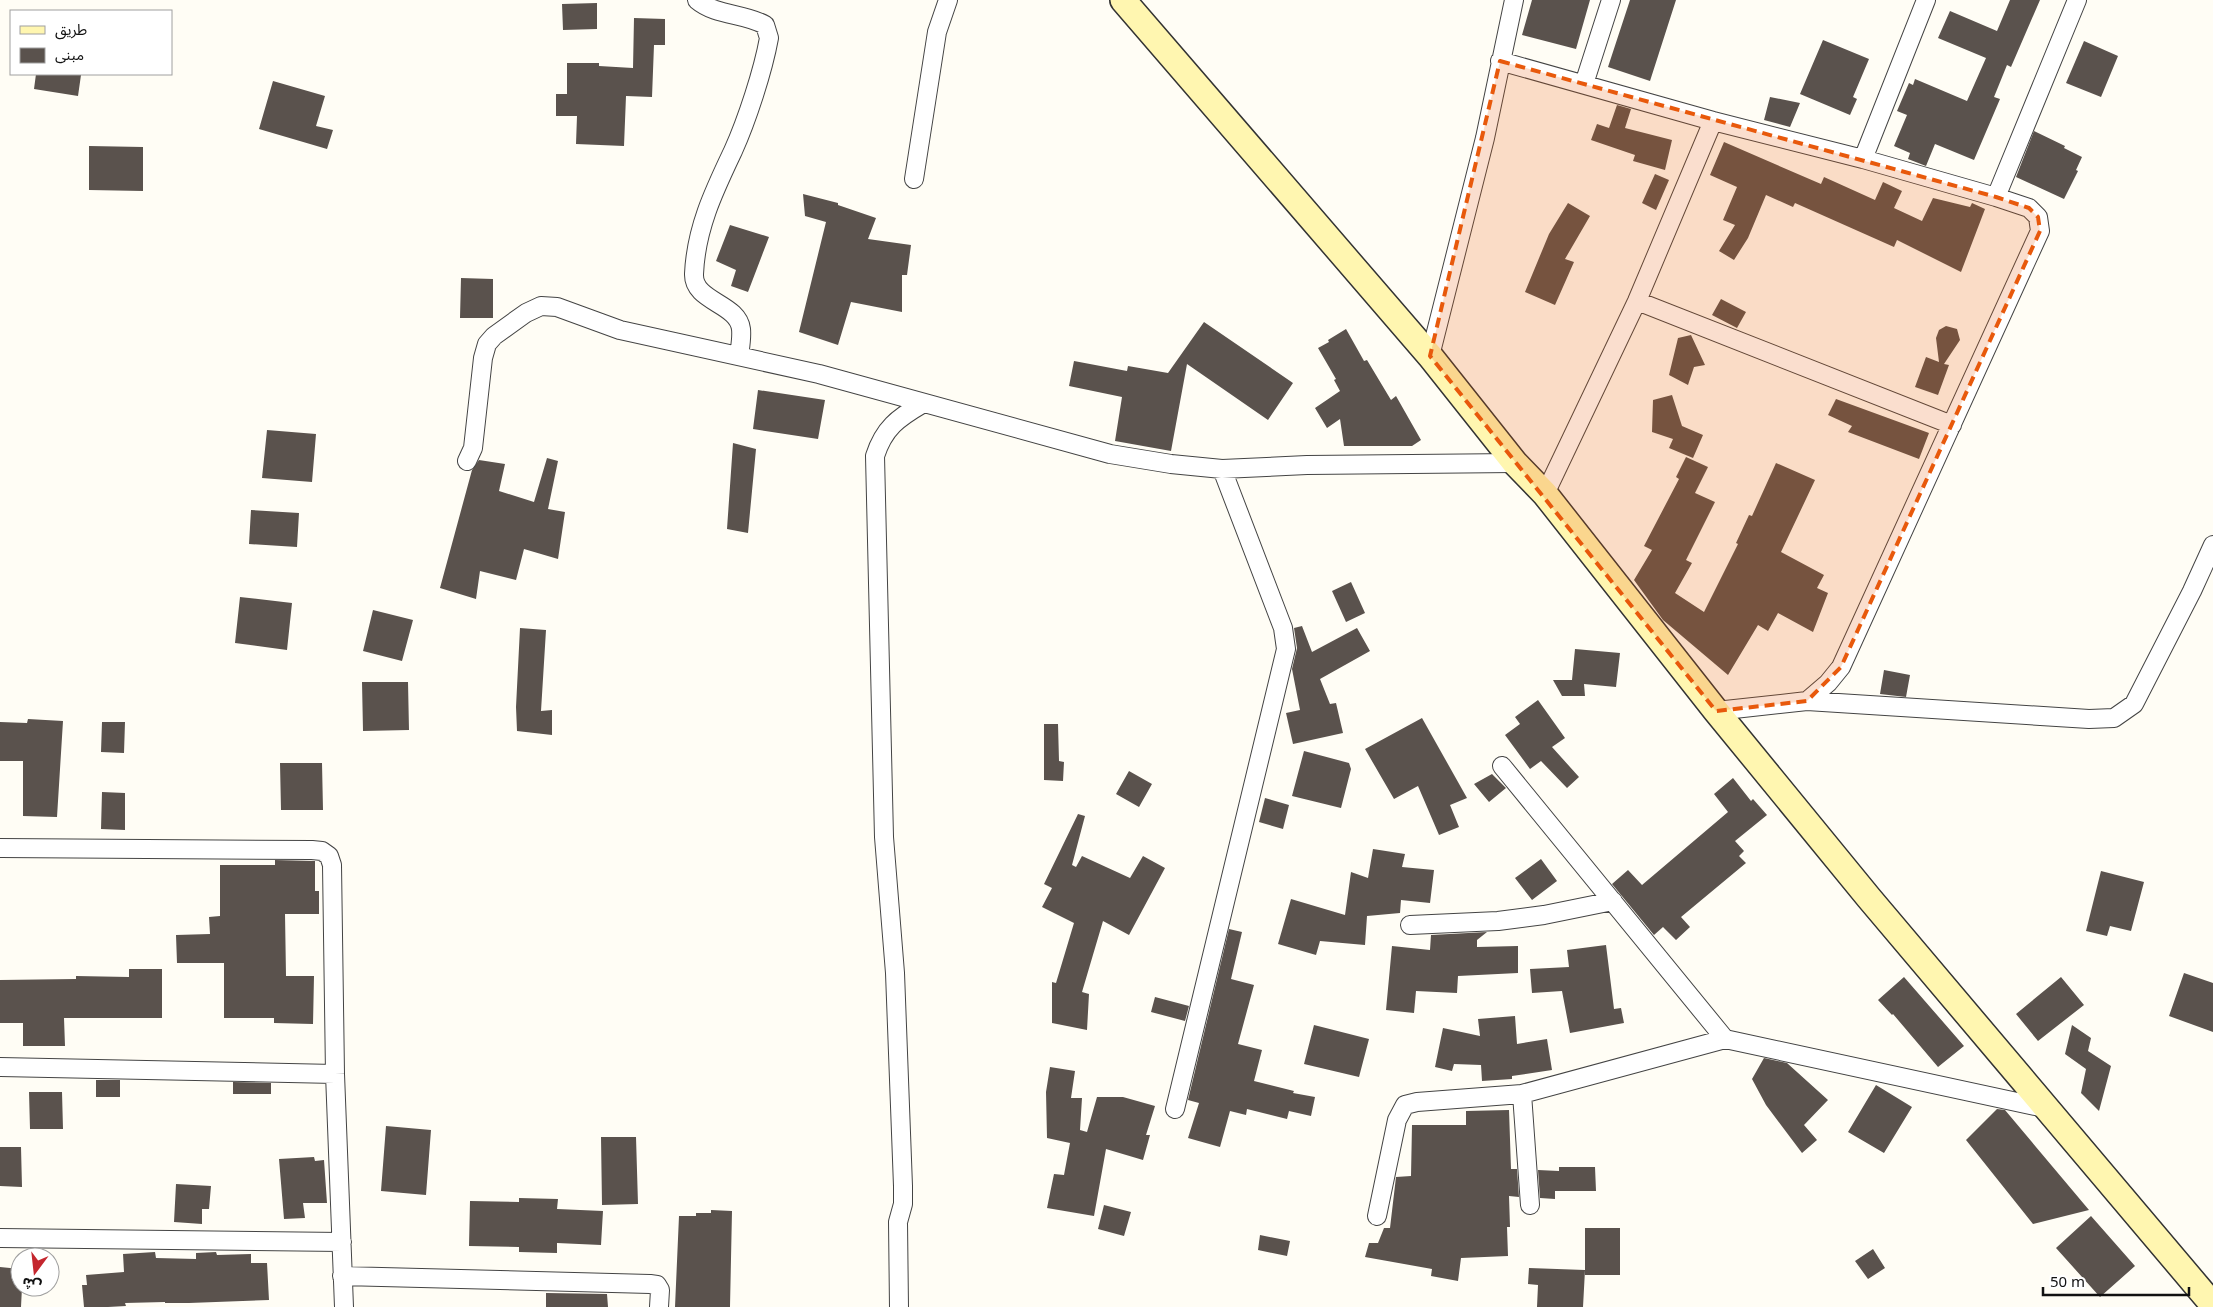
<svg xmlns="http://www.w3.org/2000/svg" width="2213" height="1307" font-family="Georgia,'Noto Sans Arabic',serif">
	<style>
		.building { fill: #5a524d }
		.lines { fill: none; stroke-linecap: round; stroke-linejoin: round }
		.street-casing { stroke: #444; stroke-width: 20 }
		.secondary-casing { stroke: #333; stroke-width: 28 }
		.street { stroke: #fff; stroke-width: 18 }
		.secondary { stroke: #fff6b0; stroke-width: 25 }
		.marked { fill: #e8590c; fill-opacity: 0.2; stroke: #e8590c; stroke-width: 4; stroke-dasharray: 10 6; stroke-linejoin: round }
	</style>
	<rect width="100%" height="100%" fill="#fffdf5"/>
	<path class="building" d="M 1532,0 L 1590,0 L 1576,49 L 1522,35 Z
		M 1630,0 L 1676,0 L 1650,81 L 1608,67 Z
		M 2010,0 L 2040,0 L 2011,67 L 2007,65 L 1994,97 L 2000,99 L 1974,160 L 1935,144 L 1926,166 L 1908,159 L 1910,153 L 1894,146 L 1907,115 L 1897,111 L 1909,83 L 1913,85 L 1915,79 L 1967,101 L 1986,58 L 1938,38 L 1950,11 L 1997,31 Z
		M 597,3 L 597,29 L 563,30 L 562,4 Z
		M 634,18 L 665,19 L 665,45 L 654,45 L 652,97 L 626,96 L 624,146 L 576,144 L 577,116 L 556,116 L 556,94 L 567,94 L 567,63 L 599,63 L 599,66 L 633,68 Z
		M 1823,40 L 1869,59 L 1853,97 L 1857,99 L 1850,115 L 1800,94 Z
		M 2084,41 L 2118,56 L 2101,97 L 2066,83 Z
		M 36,74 L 81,75 L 78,96 L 34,89 Z
		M 273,81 L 325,96 L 316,126 L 333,130 L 327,149 L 259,129 Z
		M 1770,97 L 1800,103 L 1790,127 L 1764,120 Z
		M 1617,105 L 1631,109 L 1625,128 L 1672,140 L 1665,170 L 1633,161 L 1635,155 L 1591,140 L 1597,124 L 1609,128 Z
		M 2034,131 L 2065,146 L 2064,148 L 2082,157 L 2076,170 L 2078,171 L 2064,199 L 2016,177 Z
		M 1724,142 L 1821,184 L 1824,177 L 1875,200 L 1883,182 L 1902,191 L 1894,208 L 1922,221 L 1933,198 L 1970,207 L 1972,203 L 1985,209 L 1961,272 L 1897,240 L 1894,247 L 1795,203 L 1793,207 L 1766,195 L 1748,238 L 1734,260 L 1719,251 L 1735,225 L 1723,220 L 1737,187 L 1710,175 Z
		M 89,146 L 143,147 L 143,191 L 89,190 Z
		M 1655,174 L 1669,180 L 1656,210 L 1642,203 Z
		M 803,194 L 838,203 L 838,205 L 876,218 L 868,239 L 911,245 L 907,275 L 902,275 L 902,312 L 851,302 L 838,345 L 799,332 L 826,222 L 805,216 Z
		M 1568,203 L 1590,216 L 1565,259 L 1574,262 L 1555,305 L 1525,292 L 1549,234 Z
		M 730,225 L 769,237 L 748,292 L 731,286 L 736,270 L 716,261 Z
		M 461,278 L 493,279 L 493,318 L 460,318 Z
		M 1721,299 L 1746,312 L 1737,328 L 1712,315 Z
		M 1204,322 L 1293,383 L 1268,420 L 1187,364 L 1171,451 L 1115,441 L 1122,397 L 1069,386 L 1074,361 L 1127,371 L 1128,366 L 1168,373 Z
		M 1946,326 L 1957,329 L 1960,340 L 1944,364 L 1949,365 L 1938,395 L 1915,387 L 1926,357 L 1939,362 L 1936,338 L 1939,330 Z
		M 1346,329 L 1364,361 L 1367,360 L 1391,400 L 1396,396 L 1421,440 L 1412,446 L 1344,446 L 1340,419 L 1327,428 L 1315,408 L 1340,391 L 1334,380 L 1336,379 L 1318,348 L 1329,342 L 1328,340 Z
		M 1691,335 L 1705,365 L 1694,367 L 1688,385 L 1669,375 L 1678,338 Z
		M 758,390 L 825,400 L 818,439 L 753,429 Z
		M 1672,395 L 1682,426 L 1703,435 L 1693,458 L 1669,448 L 1673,439 L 1652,432 L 1653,400 Z
		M 1836,399 L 1929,433 L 1919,459 L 1848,432 L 1852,426 L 1828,415 Z
		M 267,430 L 316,434 L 312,482 L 262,478 Z
		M 733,443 L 756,449 L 748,533 L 727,529 Z
		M 1686,457 L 1708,467 L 1695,493 L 1715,502 L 1686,560 L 1692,563 L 1675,593 L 1704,612 L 1738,544 L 1736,543 L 1749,515 L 1752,516 L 1776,463 L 1815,480 L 1781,552 L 1824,575 L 1817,588 L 1828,593 L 1813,632 L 1778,613 L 1768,631 L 1758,625 L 1728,675 L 1663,620 L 1634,580 L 1652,550 L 1644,546 L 1679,479 L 1676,477 Z
		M 547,458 L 558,461 L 548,509 L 565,512 L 558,559 L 524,549 L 516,580 L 480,571 L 476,599 L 440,588 L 472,470 L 479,460 L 505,464 L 499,491 L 534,502 Z
		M 251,510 L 299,513 L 297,547 L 249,544 Z
		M 1351,582 L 1365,613 L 1346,622 L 1332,591 Z
		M 240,597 L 292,603 L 287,650 L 235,643 Z
		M 373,610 L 413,620 L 402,661 L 363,651 Z
		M 1302,626 L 1312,652 L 1357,628 L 1370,651 L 1320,679 L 1330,704 L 1336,703 L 1343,733 L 1293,744 L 1286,713 L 1300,710 L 1292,669 L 1297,648 L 1294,628 Z
		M 520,628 L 546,630 L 541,711 L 552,710 L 552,735 L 517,731 L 516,707 Z
		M 1575,649 L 1620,653 L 1616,687 L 1584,684 L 1585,696 L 1562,696 L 1553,680 L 1572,680 Z
		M 1884,670 L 1910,675 L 1906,697 L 1880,694 Z
		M 362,682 L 408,682 L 409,730 L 363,731 Z
		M 1538,700 L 1565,738 L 1552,747 L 1579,777 L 1567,788 L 1541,761 L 1530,769 L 1505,735 L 1520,724 L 1515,717 Z
		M 1422,718 L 1467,798 L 1450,805 L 1459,827 L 1439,835 L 1418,786 L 1394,799 L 1365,749 Z
		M 28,719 L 63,721 L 57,817 L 23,816 L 23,761 L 0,761 L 0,722 L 27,723 Z
		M 102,722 L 125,722 L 124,753 L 101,752 Z
		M 1044,724 L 1058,724 L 1059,761 L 1064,762 L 1063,781 L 1044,780 Z
		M 1304,751 L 1349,763 L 1351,769 L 1341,808 L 1292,796 Z
		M 280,763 L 322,763 L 323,810 L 281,810 Z
		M 1129,771 L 1152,784 L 1139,807 L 1116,794 Z
		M 1492,774 L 1506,788 L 1489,802 L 1474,784 Z
		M 1733,778 L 1751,801 L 1753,799 L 1767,815 L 1735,841 L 1744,851 L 1739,856 L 1746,863 L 1681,917 L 1690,927 L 1676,940 L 1663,927 L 1654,935 L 1612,884 L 1628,870 L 1642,885 L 1728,812 L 1714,794 Z
		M 102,792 L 125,793 L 125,830 L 101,829 Z
		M 1265,798 L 1289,805 L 1283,829 L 1259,822 Z
		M 1078,814 L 1085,816 L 1072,865 L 1076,867 L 1082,856 L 1130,878 L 1143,856 L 1165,868 L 1129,935 L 1103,921 L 1082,992 L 1089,994 L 1087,1030 L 1052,1023 L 1052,982 L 1056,983 L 1074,923 L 1042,907 L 1052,888 L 1044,884 Z
		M 1373,849 L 1405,854 L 1402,867 L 1434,870 L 1430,903 L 1401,900 L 1400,913 L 1367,916 L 1365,945 L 1320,941 L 1316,955 L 1278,944 L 1291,899 L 1345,915 L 1351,872 L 1368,878 Z
		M 1541,859 L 1557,881 L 1532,900 L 1515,878 Z
		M 275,860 L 315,861 L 315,891 L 319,891 L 319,914 L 285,914 L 286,976 L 314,976 L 313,1024 L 274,1023 L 274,1018 L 224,1018 L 224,963 L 177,963 L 176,935 L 210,934 L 209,917 L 220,916 L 220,865 L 275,865 Z
		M 2101,871 L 2144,882 L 2131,931 L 2110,926 L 2107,936 L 2086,931 Z
		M 1229,929 L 1242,932 L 1231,979 L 1254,985 L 1238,1044 L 1262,1050 L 1254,1081 L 1294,1091 L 1293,1093 L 1315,1097 L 1311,1116 L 1289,1111 L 1287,1119 L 1247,1109 L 1246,1115 L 1230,1111 L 1220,1147 L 1188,1138 L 1199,1103 L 1188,1100 Z
		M 1487,932 L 1477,940 L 1477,947 L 1518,946 L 1518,973 L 1458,976 L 1457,993 L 1416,991 L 1414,1013 L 1386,1010 L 1392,946 L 1430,950 L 1431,935 Z
		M 1606,945 L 1614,1009 L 1621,1008 L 1624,1023 L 1570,1033 L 1562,991 L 1532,993 L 1530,969 L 1569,967 L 1567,950 Z
		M 129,969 L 162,969 L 162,1018 L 64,1018 L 65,1046 L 23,1046 L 23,1023 L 0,1023 L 0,980 L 76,979 L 76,976 L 129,977 Z
		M 2184,973 L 2213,983 L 2213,1032 L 2169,1016 Z
		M 1904,977 L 1964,1046 L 1938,1067 L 1893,1014 L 1892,1015 L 1878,1000 Z
		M 2061,977 L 2084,1005 L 2038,1041 L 2016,1014 Z
		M 1155,997 L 1189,1006 L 1185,1021 L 1151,1012 Z
		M 1515,1016 L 1517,1044 L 1547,1039 L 1552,1070 L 1512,1076 L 1512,1079 L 1482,1081 L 1481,1065 L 1454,1064 L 1452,1071 L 1435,1067 L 1443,1028 L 1480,1036 L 1478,1019 Z
		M 1314,1025 L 1369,1039 L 1359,1077 L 1304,1064 Z
		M 2072,1025 L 2091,1038 L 2088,1051 L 2111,1066 L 2099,1111 L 2081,1093 L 2086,1069 L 2065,1054 Z
		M 1764,1058 L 1787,1063 L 1828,1100 L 1804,1125 L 1817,1140 L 1802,1153 L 1766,1105 L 1752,1079 Z
		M 1050,1067 L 1075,1071 L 1071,1098 L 1082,1098 L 1080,1130 L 1087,1132 L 1097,1097 L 1123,1097 L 1155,1106 L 1146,1135 L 1150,1135 L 1143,1160 L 1106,1149 L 1094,1216 L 1047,1208 L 1054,1174 L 1064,1175 L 1070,1143 L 1047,1138 L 1046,1092 Z
		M 96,1080 L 120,1080 L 120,1097 L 96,1097 Z
		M 233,1082 L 271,1083 L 271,1094 L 233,1094 Z
		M 1876,1085 L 1912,1107 L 1884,1153 L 1848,1132 Z
		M 29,1092 L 62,1092 L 63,1129 L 30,1129 Z
		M 1997,1109 L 2005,1110 L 2089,1210 L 2033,1224 L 1966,1140 Z
		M 1509,1110 L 1511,1169 L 1517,1169 L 1519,1197 L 1509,1196 L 1510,1227 L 1507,1227 L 1508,1256 L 1461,1258 L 1458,1281 L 1431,1276 L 1432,1269 L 1365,1257 L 1369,1243 L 1378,1243 L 1384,1228 L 1390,1228 L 1396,1177 L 1411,1176 L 1412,1125 L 1466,1125 L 1466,1111 Z
		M 386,1126 L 431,1130 L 426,1195 L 381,1191 Z
		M 601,1137 L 636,1137 L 638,1204 L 602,1205 Z
		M 0,1147 L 21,1147 L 22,1187 L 0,1186 Z
		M 314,1157 L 315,1161 L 324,1160 L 327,1203 L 303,1203 L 305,1218 L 284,1219 L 279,1159 Z
		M 1559,1167 L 1595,1167 L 1596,1191 L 1555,1191 L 1555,1199 L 1540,1198 L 1538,1170 L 1559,1171 Z
		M 176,1184 L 211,1186 L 209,1209 L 202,1209 L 202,1224 L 174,1222 Z
		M 519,1198 L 558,1199 L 557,1209 L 603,1211 L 601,1245 L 557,1243 L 557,1253 L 519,1252 L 519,1247 L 469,1246 L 470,1201 L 519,1202 Z
		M 1104,1205 L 1131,1212 L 1124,1236 L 1098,1229 Z
		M 711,1210 L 732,1211 L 730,1307 L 675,1307 L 679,1216 L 696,1216 L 696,1213 L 711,1213 Z
		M 2091,1216 L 2135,1266 L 2100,1297 L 2056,1248 Z
		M 1585,1228 L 1620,1228 L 1620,1275 L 1585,1275 Z
		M 1260,1235 L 1290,1241 L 1287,1256 L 1258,1250 Z
		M 1873,1249 L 1885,1268 L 1868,1279 L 1855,1261 Z
		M 155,1252 L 156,1258 L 196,1259 L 196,1253 L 216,1252 L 217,1255 L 251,1254 L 251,1263 L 267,1263 L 269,1300 L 189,1303 L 165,1303 L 165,1302 L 125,1303 L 126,1306 L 108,1307 L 84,1307 L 82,1285 L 87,1285 L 86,1275 L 124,1272 L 123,1254 Z
		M 0,1267 L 20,1269 L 20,1287 L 22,1287 L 21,1307 L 0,1307 Z
		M 1529,1268 L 1585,1270 L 1583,1307 L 1537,1307 L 1538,1285 L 1528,1284 Z
		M 546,1293 L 607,1294 L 608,1307 L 546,1307 Z"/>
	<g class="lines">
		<g class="street-casing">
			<path id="street" d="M 697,0 C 716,16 744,13 765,25 L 769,38 C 763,71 747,120 733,151 C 714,191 696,228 694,274 C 693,302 738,303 741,329 C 742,338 740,348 739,356
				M 1500,61 L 1713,121 L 1863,159 L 1996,197 L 2029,208 L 2038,217 L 2040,231 L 1841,667 L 1828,683 L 1807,701 L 1716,711
				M 1584,84 L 1611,0
				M 1863,159 L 1926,0
				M 914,179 L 937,32 L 948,0
				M 1996,197 L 2077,0
				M 1637,301 L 1952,425
				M 1430,356 L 1485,138 L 1514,0
				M 467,461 L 473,448 L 483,358 L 487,344 L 494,336 L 526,313 L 541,306 L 557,307 L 620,330 L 819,374 L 1110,454 L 1171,464 L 1222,469 L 1307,465 L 1515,463
				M 1545,494 L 1637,301 L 1713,121
				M 1807,701 L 2089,719 L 2114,718 L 2134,704 L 2192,591 L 2213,545
				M 1502,766 L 1725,1039
				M 0,848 L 312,850 L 322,851 L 329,856 L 332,865 L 335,1074 L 344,1307
				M 1410,925 L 1498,921 L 1544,915 L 1613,901
				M 0,1067 L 335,1074
				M 1522,1094 L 1530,1205
				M 1175,1109 L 1286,649 L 1283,628 L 1222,469
				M 1377,1216 L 1397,1120 L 1405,1105 L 1417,1102 L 1522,1094 L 1725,1039 L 2049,1109
				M 0,1238 L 342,1242
				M 342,1276 L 650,1284 L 657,1285 L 660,1290 L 659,1307
				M 899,1307 L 898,1222 L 903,1204 L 903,1186 L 895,973 L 884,837 L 875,456 C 884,428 898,418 922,404"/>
		</g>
		<g class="secondary-casing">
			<path id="secondary" d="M 1123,0 L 1430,356 L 1515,463 L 1545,494 L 1716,711 L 1869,898 L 2213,1305"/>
		</g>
		<use href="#street" class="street"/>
		<use href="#secondary" class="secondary"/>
	</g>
	<path class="marked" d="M 1500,61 L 1996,197 L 2029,208 L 2038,217 L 2040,231 L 1841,667 L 1807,701 L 1716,711 L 1430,356 Z"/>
	<rect x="10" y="10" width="162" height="65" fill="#ffffff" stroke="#a0a0a0"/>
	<rect x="20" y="26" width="25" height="8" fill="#fff6b0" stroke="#a0a0a0"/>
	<text x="55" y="35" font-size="15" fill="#111111">طريق</text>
	<rect x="20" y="48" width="25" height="15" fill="#5a524d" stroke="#a0a0a0"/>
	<text x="55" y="60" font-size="15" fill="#111111">مبنى</text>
	<g transform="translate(35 1272) rotate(195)"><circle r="24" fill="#ffffff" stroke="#a0a0a0"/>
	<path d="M0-4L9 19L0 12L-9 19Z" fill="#c4262e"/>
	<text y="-8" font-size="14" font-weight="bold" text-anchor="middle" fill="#111111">ش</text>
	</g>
	<path d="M2043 1287v8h146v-8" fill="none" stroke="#111111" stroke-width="2.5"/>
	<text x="2050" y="1287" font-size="15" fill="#111111" stroke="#ffffff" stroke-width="4" paint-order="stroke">50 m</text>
</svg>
